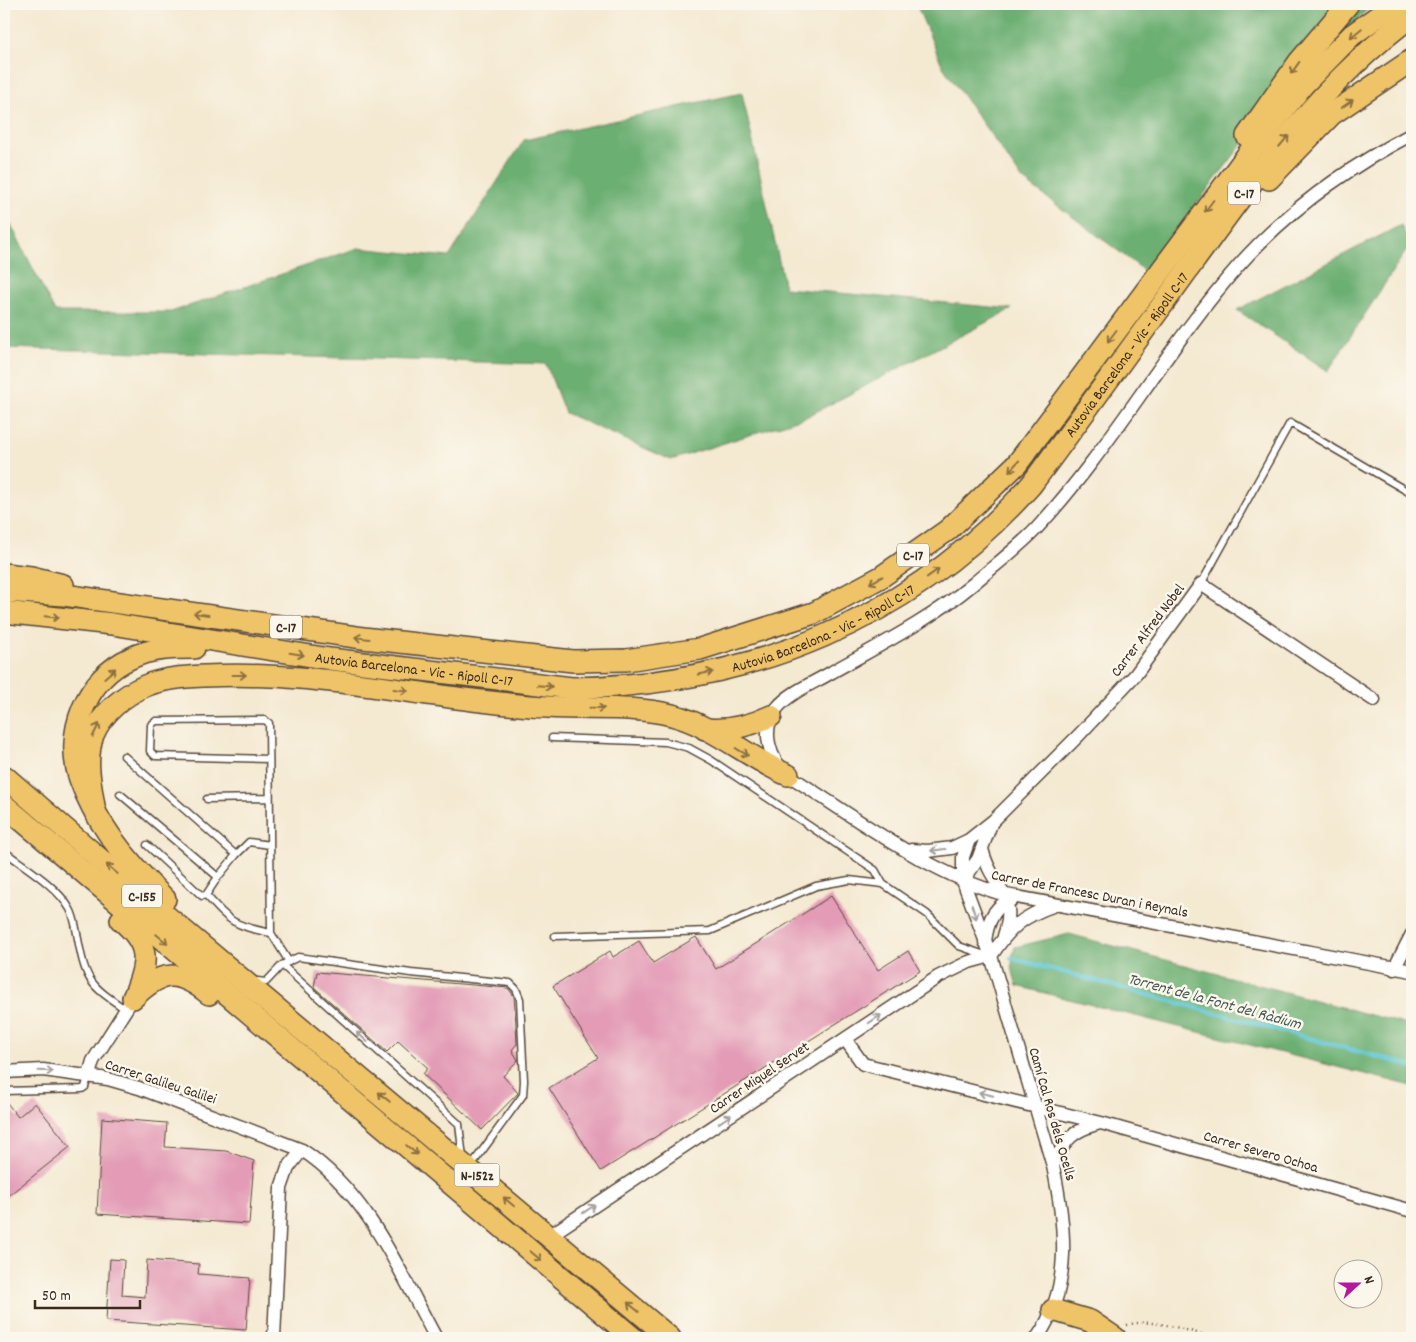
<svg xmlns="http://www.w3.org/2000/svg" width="1416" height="1342" font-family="Dekko,sans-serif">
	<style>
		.forest { fill: #6caf72; stroke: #546c48 }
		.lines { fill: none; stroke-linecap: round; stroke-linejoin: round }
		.stream { stroke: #59c5d3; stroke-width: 4.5 }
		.building { fill: #e39bb6 }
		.service-casing { stroke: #574739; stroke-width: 9 }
		.minor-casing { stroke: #574739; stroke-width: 15 }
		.trunk-casing { stroke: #574739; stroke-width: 24 }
		.path { stroke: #574739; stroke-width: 2.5; stroke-dasharray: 1 4; stroke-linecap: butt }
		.service { stroke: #fff; stroke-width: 6 }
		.minor { stroke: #fff; stroke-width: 12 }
		.trunk { stroke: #efc469; stroke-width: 21 }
		.oneway { stroke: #8c6f40 }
		.oneway2 { stroke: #a79f9a }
		.labels { text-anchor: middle; stroke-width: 5; stroke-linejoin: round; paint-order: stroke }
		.shield { fill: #fbf7ec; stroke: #75685c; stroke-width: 1 }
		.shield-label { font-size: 14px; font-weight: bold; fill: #3b2a1e }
		.street-label { font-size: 15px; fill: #3b2a1e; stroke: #fbf7ec }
		.water-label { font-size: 16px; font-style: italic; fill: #445854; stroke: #fbf7ec }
	</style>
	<rect width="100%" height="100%" fill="#fbf7ec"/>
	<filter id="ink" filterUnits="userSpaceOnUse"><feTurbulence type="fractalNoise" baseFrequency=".02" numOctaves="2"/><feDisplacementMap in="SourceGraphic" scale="10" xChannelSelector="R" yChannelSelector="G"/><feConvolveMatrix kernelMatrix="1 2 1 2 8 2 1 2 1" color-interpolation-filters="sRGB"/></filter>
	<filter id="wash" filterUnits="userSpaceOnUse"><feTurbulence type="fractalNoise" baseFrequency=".0096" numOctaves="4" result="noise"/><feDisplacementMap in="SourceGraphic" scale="20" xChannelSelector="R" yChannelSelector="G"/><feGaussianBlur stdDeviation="1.12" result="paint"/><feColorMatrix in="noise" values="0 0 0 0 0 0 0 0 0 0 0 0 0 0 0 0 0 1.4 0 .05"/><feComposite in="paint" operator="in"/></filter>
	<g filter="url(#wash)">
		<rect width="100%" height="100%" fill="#f4e9d1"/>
		<path class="forest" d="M 916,4 L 1373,4 L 1268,111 L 1145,271 L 1022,179 L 943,67 Z
			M 742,93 L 785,288 L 1012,309 L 806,417 L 671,460 L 565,413 L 546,364 L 4,348 L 4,211 L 55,312 L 171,312 L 358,248 L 449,257 L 524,140 Z
			M 1401,225 L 1410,245 L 1328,371 L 1237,310 Z
			M 1069,934 L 1412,1026 L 1412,1086 L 1017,986 C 1012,971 1010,961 1015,947 Z"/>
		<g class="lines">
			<path class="stream" d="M 1011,958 L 1412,1066"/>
		</g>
		<g id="blocks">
			<path class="building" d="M 831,896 L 878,970 L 908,951 L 920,971 L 601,1171 L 549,1088 L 598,1058 L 553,986 L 610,951 L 613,957 L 639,941 L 653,963 L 696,937 L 716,969 Z
				M 317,972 L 508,988 L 514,996 L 515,1009 L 517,1044 L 512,1050 L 518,1060 L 503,1076 L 518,1093 L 482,1130 L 423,1074 L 428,1068 L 398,1041 L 387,1052 L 314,987 Z
				M 4,1099 L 18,1117 L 35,1103 L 70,1147 L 4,1199 Z
				M 102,1118 L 167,1123 L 165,1147 L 226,1151 L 254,1161 L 249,1224 L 97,1214 Z
				M 110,1259 L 124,1260 L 122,1295 L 145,1297 L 147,1260 L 199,1264 L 198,1274 L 250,1278 L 246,1330 L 106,1321 Z"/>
		</g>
	</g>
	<g filter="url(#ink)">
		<use href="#blocks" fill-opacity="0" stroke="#574739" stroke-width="1"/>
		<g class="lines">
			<g class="service-casing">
				<path id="service" d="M 1201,584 L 1290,423 L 1412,494
					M 552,738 L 666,742 L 689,748 L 711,760 L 875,870 L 883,884
					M 124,756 L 236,855 L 249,842 L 270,845
					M 269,759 L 155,756 L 150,751 L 151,725 L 156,721 L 265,720 L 269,723 L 271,933 L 289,962
					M 120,794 L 218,877 L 236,855
					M 207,799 L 269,798
					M 147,845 L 202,896 L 206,895 L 218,877
					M 4,851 C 26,868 56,885 70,909 C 75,918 76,929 78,939 C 86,982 90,985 125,1009
					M 206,895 C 231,923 233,925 271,933
					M 555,936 L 710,931 L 816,886 L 849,880 L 883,884 L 927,914 L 959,946 L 985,955
					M 282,965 L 298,957 L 411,973 L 510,983 L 516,989 L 520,999 L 524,1081 L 523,1095 L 471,1166
					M 257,981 L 266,982 L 282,965 L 459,1124 L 463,1158
					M 4,1091 L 82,1089 L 85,1087 L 89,1075"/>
			</g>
			<g class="minor-casing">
				<path id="minor" d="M 1412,134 C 1349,167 1287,211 1239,265 C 1166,348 1112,447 1037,528 C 1018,548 994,566 973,584 C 930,620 880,645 832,672 C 814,683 790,692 777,708 C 760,729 769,760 788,775 C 855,817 930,875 1006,895 L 1412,971
					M 969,840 L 963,857 L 963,881 L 991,956 L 1053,1166 C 1065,1223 1073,1287 1037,1338
					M 982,849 C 991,888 1019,893 1004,936
					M 911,850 L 928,851 L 952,848 L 969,840 L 993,821 L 1079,735 L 1136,674 L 1201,584 L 1374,700
					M 963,881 L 978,859 L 991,824
					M 985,942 C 987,923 994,905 1013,899
					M 991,956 C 1010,927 1023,916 1055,905
					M 1394,969 L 1412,934
					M 845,1039 L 863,1064 L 1101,1123 L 1412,1211
					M 4,1072 L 43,1070 L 108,1079 L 139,1088 L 302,1150 C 368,1193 399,1271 436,1338
					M 89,1075 L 93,1061 L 133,998
					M 1053,1166 C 1065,1139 1071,1131 1100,1123
					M 549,1236 L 938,977 L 969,962 L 991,956
					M 274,1338 L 281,1188 L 288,1168 L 302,1150"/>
			</g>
			<g class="trunk-casing">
				<g id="trunk">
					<path d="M 1247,136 L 1299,62 L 1348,4"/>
					<path d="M 1269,179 L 1332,114 L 1412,60"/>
					<path d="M 4,574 L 31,577 L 63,585"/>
					<path d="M 4,591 L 64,595 L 363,638 L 573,661 L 626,660 L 700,649 L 814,613 L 881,577 L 948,530 L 1017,464 L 1251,150 L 1303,85 L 1352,35 L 1395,4"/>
					<path id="s1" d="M 4,612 L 112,624 L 330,659 L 572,688 C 751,685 911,620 1031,485 C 1086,411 1140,336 1194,261 C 1259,172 1322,82 1412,16"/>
					<path d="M 705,729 C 729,731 750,726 771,716"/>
					<path d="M 4,776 L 146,899 L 670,1338"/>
					<path d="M 4,805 L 633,1338"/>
					<path d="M 95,812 C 91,786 84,761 93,735 C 102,713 124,695 145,686 C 163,678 186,677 205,676 C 295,671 385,689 473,700 C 498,703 522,706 547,707 C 589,710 631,705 672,715 C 712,725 750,759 788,775"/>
					<path d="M 165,899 C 131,866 96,825 80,779 C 64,734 86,678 131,658 C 151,648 173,648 194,648"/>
					<path d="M 121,920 C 151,945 148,962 134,996"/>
					<path d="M 133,998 C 161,970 178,969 209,994"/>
					<path d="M 1053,1310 L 1090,1321 L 1115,1338"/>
				</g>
			</g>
			<path class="path" d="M 1127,1325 C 1155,1317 1189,1332 1216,1338"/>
			<use href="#service" class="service"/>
			<use href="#minor" class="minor"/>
			<use href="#trunk" class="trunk"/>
		</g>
		<defs><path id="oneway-shaft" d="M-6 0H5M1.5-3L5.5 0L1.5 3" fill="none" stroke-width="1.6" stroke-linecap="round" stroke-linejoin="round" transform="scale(1.25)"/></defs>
		<g class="oneway">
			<use href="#oneway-shaft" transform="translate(1356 33) rotate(141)"/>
			<use href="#oneway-shaft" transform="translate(1295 68) rotate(126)"/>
			<use href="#oneway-shaft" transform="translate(1347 104) rotate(-35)"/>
			<use href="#oneway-shaft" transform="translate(1284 141) rotate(-50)"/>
			<use href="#oneway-shaft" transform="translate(1209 206) rotate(127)"/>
			<use href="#oneway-shaft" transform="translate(1112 336) rotate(127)"/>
			<use href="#oneway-shaft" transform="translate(1014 466) rotate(133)"/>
			<use href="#oneway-shaft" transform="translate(933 573) rotate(-36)"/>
			<use href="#oneway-shaft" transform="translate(876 580) rotate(151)"/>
			<use href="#oneway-shaft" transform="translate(201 614) rotate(-172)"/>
			<use href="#oneway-shaft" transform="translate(52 617) rotate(6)"/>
			<use href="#oneway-shaft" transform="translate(362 638) rotate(-172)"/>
			<use href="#oneway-shaft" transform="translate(297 654) rotate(9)"/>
			<use href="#oneway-shaft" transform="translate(110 673) rotate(-41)"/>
			<use href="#oneway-shaft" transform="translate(706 673) rotate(-12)"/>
			<use href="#oneway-shaft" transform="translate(239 675)"/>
			<use href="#oneway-shaft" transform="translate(545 686) rotate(5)"/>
			<use href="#oneway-shaft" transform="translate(401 690) rotate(8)"/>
			<use href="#oneway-shaft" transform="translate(597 708) rotate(1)"/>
			<use href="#oneway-shaft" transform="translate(96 730) rotate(-64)"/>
			<use href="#oneway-shaft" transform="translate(742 752) rotate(31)"/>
			<use href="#oneway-shaft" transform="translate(112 869) rotate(-139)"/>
			<use href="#oneway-shaft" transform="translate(162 939) rotate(40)"/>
			<use href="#oneway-shaft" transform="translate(384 1097) rotate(-140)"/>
			<use href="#oneway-shaft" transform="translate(412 1150) rotate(40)"/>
			<use href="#oneway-shaft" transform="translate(509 1202) rotate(-140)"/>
			<use href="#oneway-shaft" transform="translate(536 1256) rotate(40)"/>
			<use href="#oneway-shaft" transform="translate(633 1307) rotate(-140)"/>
		</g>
		<g class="oneway2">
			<use href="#oneway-shaft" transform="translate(938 850) rotate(173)"/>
			<use href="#oneway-shaft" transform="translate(974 912) rotate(71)"/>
			<use href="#oneway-shaft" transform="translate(875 1019) rotate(-34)"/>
			<use href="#oneway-shaft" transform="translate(362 1037) rotate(-138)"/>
			<use href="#oneway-shaft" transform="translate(46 1071) rotate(2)"/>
			<use href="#oneway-shaft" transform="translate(986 1094) rotate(-166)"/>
			<use href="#oneway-shaft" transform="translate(725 1119) rotate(-34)"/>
			<use href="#oneway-shaft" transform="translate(589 1209) rotate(-34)"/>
		</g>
	</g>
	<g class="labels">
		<g class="shield">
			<rect x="1228" y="181.5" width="32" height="23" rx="4"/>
			<rect x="897" y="543.5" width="32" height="23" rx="4"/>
			<rect x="270" y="615.5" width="32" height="23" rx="4"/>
			<rect x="122" y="884.5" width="40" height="23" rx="4"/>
			<rect x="454.5" y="1163.5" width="45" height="23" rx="4"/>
		</g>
		<g class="shield-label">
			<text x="1244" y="198">C-17</text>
			<text x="913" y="560">C-17</text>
			<text x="286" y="632">C-17</text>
			<text x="142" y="901">C-155</text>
			<text x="477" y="1180">N-152z</text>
		</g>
		<g class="street-label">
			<text dy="5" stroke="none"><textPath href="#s1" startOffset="1252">Autovia Barcelona - Vic - Ripoll C-17</textPath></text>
			<text dy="5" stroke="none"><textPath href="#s1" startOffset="834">Autovia Barcelona - Vic - Ripoll C-17</textPath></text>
			<text transform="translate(1147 630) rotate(-53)" y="5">Carrer Alfred Nobel</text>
			<text dy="5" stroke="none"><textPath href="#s1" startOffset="414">Autovia Barcelona - Vic - Ripoll C-17</textPath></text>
			<text transform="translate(1090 893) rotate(11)" y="5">Carrer de Francesc Duran i Reynals</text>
			<text transform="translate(759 1077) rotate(-34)" y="5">Carrer Miquel Servet</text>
			<text transform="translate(161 1081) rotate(18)" y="5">Carrer Galileu Galilei</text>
			<text transform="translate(1053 1114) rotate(74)" y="5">Camí Cal Ros dels Ocells</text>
			<text transform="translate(1261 1151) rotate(16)" y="5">Carrer Severo Ochoa</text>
		</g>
		<g class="water-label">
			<text transform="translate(1215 1000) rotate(15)" y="6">Torrent de la Font del Ràdium</text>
		</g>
	</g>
	<rect width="1416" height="1342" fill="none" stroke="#fbf7ec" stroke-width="20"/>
	<g transform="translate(1358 1284) rotate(69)"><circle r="24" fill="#fbf7ec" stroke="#aea59a"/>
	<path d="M0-4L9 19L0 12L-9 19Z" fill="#b5179e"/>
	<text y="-8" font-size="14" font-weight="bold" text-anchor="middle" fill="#3b2a1e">N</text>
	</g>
	<path d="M35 1300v8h105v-8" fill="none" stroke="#3b2a1e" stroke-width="2.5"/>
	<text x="42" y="1300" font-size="15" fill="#3b2a1e" stroke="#fbf7ec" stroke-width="4" paint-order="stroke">50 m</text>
</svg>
